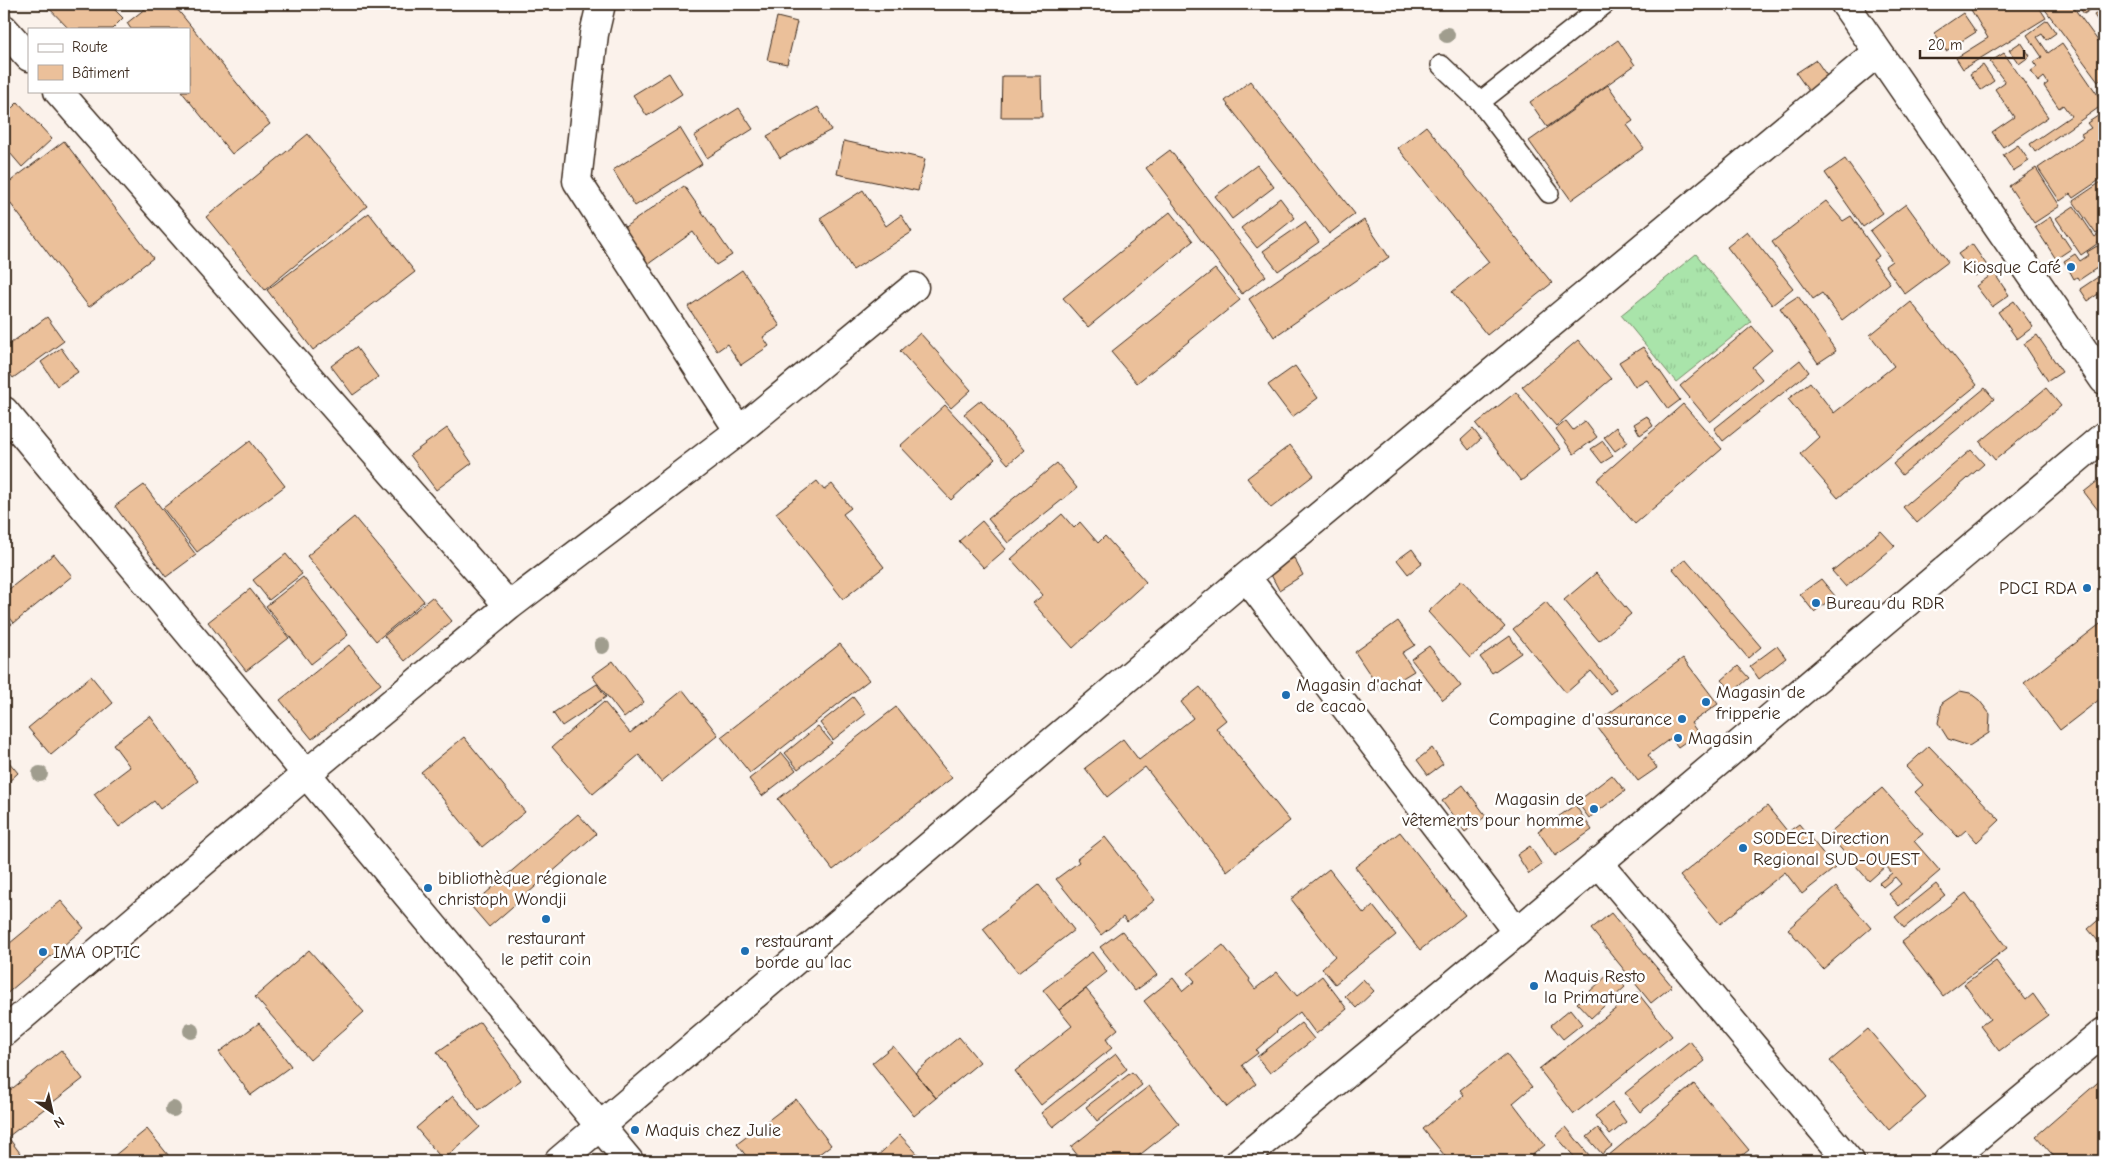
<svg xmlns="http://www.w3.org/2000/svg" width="2108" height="1165" font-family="'Comic Neue',sans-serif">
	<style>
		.grass { fill: url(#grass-tufts); stroke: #728764 }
		.building { fill: #ebc09a; stroke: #3b2a1e }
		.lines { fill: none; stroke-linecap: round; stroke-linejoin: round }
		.lane-casing { stroke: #3b2a1e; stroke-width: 22 }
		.street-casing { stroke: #3b2a1e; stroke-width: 31 }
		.secondary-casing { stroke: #3b2a1e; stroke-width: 31 }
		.lane { stroke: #fff; stroke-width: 19 }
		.street { stroke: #fff; stroke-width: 28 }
		.secondary { stroke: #fff; stroke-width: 28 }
		.tree { fill: #a09d8e }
		.poi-dot { fill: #1f6fb2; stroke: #fff; stroke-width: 2 }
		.labels { text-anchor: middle; stroke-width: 5; stroke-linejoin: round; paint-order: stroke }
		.poi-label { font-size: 18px; fill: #3b2a1e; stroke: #fff; text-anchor: start }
	</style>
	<defs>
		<pattern id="grass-tufts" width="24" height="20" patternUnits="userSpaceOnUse" patternTransform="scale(1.25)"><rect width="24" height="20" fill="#a9e4aa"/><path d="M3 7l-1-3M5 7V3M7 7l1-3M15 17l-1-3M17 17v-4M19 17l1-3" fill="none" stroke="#92c492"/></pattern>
	</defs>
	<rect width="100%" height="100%" fill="#fbf2eb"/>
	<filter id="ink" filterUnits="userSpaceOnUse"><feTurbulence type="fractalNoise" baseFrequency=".02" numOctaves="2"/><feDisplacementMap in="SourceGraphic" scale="10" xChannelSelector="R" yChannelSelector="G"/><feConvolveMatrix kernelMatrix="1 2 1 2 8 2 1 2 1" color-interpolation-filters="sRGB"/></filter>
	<g filter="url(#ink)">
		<path class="grass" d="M 1696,254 L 1751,322 L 1676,382 L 1621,315 Z"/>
		<path class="building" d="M 45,4 L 109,4 L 123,18 L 112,29 L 69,29 Z
			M 151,4 L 173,4 L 270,124 L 232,154 L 181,91 L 189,91 L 189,29 L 131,29 L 127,23 Z
			M 1977,4 L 2037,4 L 2046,18 L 1963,69 L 1956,58 L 1988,38 L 1970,8 Z
			M 2041,4 L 2071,4 L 2104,49 L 2104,76 L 2098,81 Z
			M 2077,4 L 2099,4 L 2084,14 Z
			M 2101,4 L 2104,4 L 2104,30 L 2094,15 L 2102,10 L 2099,6 Z
			M 1963,13 L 1976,32 L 1946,51 L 1934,33 Z
			M 777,17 L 797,22 L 787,64 L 767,60 Z
			M 2047,20 L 2056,33 L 2046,40 L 2042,34 L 2037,37 L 2048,53 L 2062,43 L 2104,104 L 2035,152 L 2030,144 L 2071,116 L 2063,105 L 2059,108 L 2044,86 L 2048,83 L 2044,77 L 2038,82 L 2031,71 L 2037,67 L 2034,62 L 2042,57 L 2027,35 Z
			M 1618,40 L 1635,65 L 1547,127 L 1530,102 Z
			M 2021,42 L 2030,56 L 2019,64 L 2009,50 Z
			M 2004,53 L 2048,117 L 2003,147 L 1992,132 L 2014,117 L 1995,89 L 2005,82 L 1990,62 Z
			M 1816,60 L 1832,83 L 1813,97 L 1796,73 Z
			M 1983,65 L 1994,81 L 1981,90 L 1970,74 Z
			M 669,73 L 682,94 L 647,116 L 633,95 Z
			M 1002,76 L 1041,76 L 1042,117 L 1001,117 Z
			M 1250,81 L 1355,214 L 1329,234 L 1225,101 Z
			M 1608,85 L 1633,121 L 1627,125 L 1644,148 L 1571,200 L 1529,141 Z
			M 18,102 L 52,139 L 22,167 L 4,146 L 4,116 Z
			M 818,107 L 831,130 L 780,158 L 767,136 Z
			M 739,108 L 753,129 L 707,158 L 694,136 Z
			M 2101,114 L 2104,120 L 2104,177 L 2073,198 L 2070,194 L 2060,201 L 2038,168 L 2083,137 L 2081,134 L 2091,128 L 2087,123 Z
			M 1426,126 L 1552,283 L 1487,335 L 1452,292 L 1489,262 L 1398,148 Z
			M 680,128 L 702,164 L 635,206 L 613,170 Z
			M 308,134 L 367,206 L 265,290 L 206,217 Z
			M 64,141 L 153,258 L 89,307 L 4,195 L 4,186 Z
			M 844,141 L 925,159 L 918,191 L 837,174 Z
			M 2018,145 L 2029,161 L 2013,171 L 2003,155 Z
			M 1170,150 L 1266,276 L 1242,294 L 1146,168 Z
			M 1845,159 L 1883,213 L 1863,227 L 1825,173 Z
			M 1257,165 L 1274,187 L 1232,219 L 1215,196 Z
			M 2036,168 L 2060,206 L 2034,223 L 2009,186 Z
			M 2104,180 L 2104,229 L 2096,234 L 2073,201 Z
			M 684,186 L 732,255 L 716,265 L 693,232 L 644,267 L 619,231 Z
			M 863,190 L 886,226 L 901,215 L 912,232 L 853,270 L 820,218 Z
			M 1280,198 L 1295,218 L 1257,248 L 1241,228 Z
			M 1826,201 L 1843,221 L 1851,216 L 1879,256 L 1873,260 L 1890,283 L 1842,320 L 1822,293 L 1813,299 L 1772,242 Z
			M 1906,204 L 1948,262 L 1905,294 L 1885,266 L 1892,261 L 1870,231 Z
			M 2074,206 L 2095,237 L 2100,233 L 2104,239 L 2081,255 L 2056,218 Z
			M 1170,212 L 1193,241 L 1088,327 L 1063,298 Z
			M 369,213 L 415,272 L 313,350 L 267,290 Z
			M 2050,217 L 2071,249 L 2056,259 L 2035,227 Z
			M 1364,220 L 1389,257 L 1274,337 L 1249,299 Z
			M 1305,222 L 1319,242 L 1278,271 L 1263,251 Z
			M 1747,231 L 1793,288 L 1772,305 L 1727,247 Z
			M 1972,244 L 1988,267 L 1975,276 L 1958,254 Z
			M 2097,246 L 2104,254 L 2104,259 L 2098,263 L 2100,266 L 2079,280 L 2077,277 L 2074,279 L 2064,261 L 2075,254 L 2080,261 L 2089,255 L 2087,252 Z
			M 1215,269 L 1240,300 L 1137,383 L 1111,352 Z
			M 742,270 L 780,326 L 763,337 L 769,346 L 741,365 L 727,344 L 717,351 L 688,307 Z
			M 1994,273 L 2009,295 L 1992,307 L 1976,286 Z
			M 2101,275 L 2104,279 L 2104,290 L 2088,301 L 2080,289 Z
			M 1798,296 L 1836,351 L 1818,363 L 1780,308 Z
			M 2014,301 L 2033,327 L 2017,339 L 1998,312 Z
			M 1911,302 L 1977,385 L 1838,498 L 1800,454 L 1819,437 L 1788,399 L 1810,382 L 1834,413 L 1894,366 L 1870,335 Z
			M 47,317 L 64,341 L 13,378 L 4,366 L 4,348 Z
			M 1752,326 L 1772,350 L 1752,367 L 1762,379 L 1710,422 L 1680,386 Z
			M 920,333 L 971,390 L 951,408 L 900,351 Z
			M 2037,335 L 2062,372 L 2048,381 L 2024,344 Z
			M 1578,340 L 1611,379 L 1556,426 L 1522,387 Z
			M 356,347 L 378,377 L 353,395 L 331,366 Z
			M 1643,347 L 1680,400 L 1668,409 L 1647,380 L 1635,387 L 1619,362 Z
			M 61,348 L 78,372 L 57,386 L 41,362 Z
			M 1800,360 L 1809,372 L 1723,441 L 1714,429 Z
			M 1295,366 L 1318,398 L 1292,417 L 1268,385 Z
			M 1985,388 L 1994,399 L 1902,475 L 1893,464 Z
			M 2046,388 L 2061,406 L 1995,460 L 1980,442 Z
			M 1516,392 L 1561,449 L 1521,481 L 1476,424 Z
			M 981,400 L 1024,450 L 1008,464 L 964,414 Z
			M 1683,404 L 1722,449 L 1635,524 L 1597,480 Z
			M 945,405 L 995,459 L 951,500 L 900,446 Z
			M 1647,416 L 1653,426 L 1640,435 L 1634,424 Z
			M 1566,421 L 1573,430 L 1585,421 L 1597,437 L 1574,454 L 1556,429 Z
			M 1616,427 L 1628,442 L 1615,451 L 1604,437 Z
			M 447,428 L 472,463 L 436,490 L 410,455 Z
			M 1473,429 L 1481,439 L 1469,450 L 1461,440 Z
			M 250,441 L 285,486 L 197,552 L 163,508 Z
			M 1603,441 L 1613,456 L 1602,463 L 1591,449 Z
			M 1290,445 L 1314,475 L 1271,508 L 1247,478 Z
			M 1971,450 L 1984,464 L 1917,523 L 1903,507 Z
			M 1057,463 L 1077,488 L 1008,543 L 988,519 Z
			M 2104,476 L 2104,505 L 2098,510 L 2084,492 Z
			M 817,481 L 824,490 L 832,484 L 851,508 L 843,514 L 884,567 L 843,599 L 776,513 Z
			M 144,485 L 196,555 L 166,577 L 115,506 Z
			M 1062,514 L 1074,528 L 1080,522 L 1098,543 L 1105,536 L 1146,582 L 1073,648 L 1033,603 L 1043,595 L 1011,559 Z
			M 354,517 L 424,601 L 376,641 L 307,556 Z
			M 982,521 L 1006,549 L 984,568 L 959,541 Z
			M 1881,531 L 1895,546 L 1846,587 L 1832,571 Z
			M 1412,549 L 1422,563 L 1408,574 L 1397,560 Z
			M 54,554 L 72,576 L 14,623 L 4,610 L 4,593 Z
			M 286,554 L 302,574 L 269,600 L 253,580 Z
			M 1294,558 L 1303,575 L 1279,590 L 1269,571 Z
			M 1686,559 L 1761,647 L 1748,658 L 1673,569 Z
			M 1596,573 L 1631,614 L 1599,641 L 1564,600 Z
			M 303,577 L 348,635 L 311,664 L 266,606 Z
			M 1821,579 L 1835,596 L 1814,612 L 1800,594 Z
			M 1462,580 L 1505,627 L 1470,658 L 1428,612 Z
			M 250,589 L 289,638 L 246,671 L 208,622 Z
			M 432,597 L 452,621 L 405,661 L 384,636 Z
			M 1546,602 L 1616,689 L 1610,694 L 1591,671 L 1566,693 L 1513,629 Z
			M 4,613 L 12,624 L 4,630 Z
			M 1398,621 L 1415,645 L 1402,653 L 1414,671 L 1381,691 L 1355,652 Z
			M 2104,621 L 2104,696 L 2060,730 L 2024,683 Z
			M 1510,636 L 1521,653 L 1492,673 L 1480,657 Z
			M 840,644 L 869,680 L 750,773 L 721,737 Z
			M 349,645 L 381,684 L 312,739 L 280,700 Z
			M 1429,646 L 1461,686 L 1443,700 L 1411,659 Z
			M 1777,646 L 1786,658 L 1759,679 L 1750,666 Z
			M 1683,658 L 1718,704 L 1691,723 L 1698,733 L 1678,747 L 1671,738 L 1648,755 L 1657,768 L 1638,781 L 1595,724 Z
			M 613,661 L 644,702 L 624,718 L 592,676 Z
			M 1738,666 L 1749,678 L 1733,692 L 1722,680 Z
			M 91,676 L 113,703 L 51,755 L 28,728 Z
			M 597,684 L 606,697 L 562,726 L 553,713 Z
			M 1200,687 L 1226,720 L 1216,728 L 1290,821 L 1227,871 L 1145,767 L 1107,797 L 1085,768 L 1123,739 L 1139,760 L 1193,718 L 1181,702 Z
			M 683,690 L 718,735 L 661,782 L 639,755 L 593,794 L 552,747 L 604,702 L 630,733 Z
			M 1960,691 L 1970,693 L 1979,700 L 1990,714 L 1989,733 L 1969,746 L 1948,739 L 1938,723 L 1942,703 Z
			M 853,697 L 866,714 L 833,740 L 820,723 Z
			M 896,707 L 952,778 L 833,870 L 778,799 Z
			M 150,716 L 198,781 L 160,809 L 154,801 L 119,827 L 94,794 L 130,767 L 113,744 Z
			M 818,726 L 832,743 L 798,769 L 785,753 Z
			M 464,737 L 525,812 L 482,847 L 421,772 Z
			M 1929,746 L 2000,820 L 1977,842 L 1966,830 L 1958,837 L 1915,792 L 1923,785 L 1906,767 Z
			M 1432,748 L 1443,764 L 1428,775 L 1417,760 Z
			M 782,753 L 796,770 L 762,796 L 749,779 Z
			M 4,756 L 18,773 L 4,786 Z
			M 1612,775 L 1625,791 L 1589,818 L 1577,802 Z
			M 1463,785 L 1486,816 L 1465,832 L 1442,801 Z
			M 1882,788 L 1923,834 L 1914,841 L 1940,871 L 1899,906 L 1889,894 L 1901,884 L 1895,877 L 1883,887 L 1879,883 L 1892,873 L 1886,866 L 1869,881 L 1828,834 Z
			M 1575,805 L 1592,830 L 1555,856 L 1538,831 Z
			M 1767,806 L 1788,832 L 1799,824 L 1835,868 L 1802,894 L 1785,872 L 1720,924 L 1680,876 Z
			M 578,814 L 596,834 L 489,927 L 471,906 Z
			M 1400,832 L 1465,915 L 1420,950 L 1355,867 Z
			M 1105,837 L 1155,900 L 1127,922 L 1123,917 L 1101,935 L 1056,879 L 1079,862 L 1077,859 Z
			M 1530,846 L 1542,865 L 1529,874 L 1517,855 Z
			M 1329,869 L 1364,914 L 1373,906 L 1396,935 L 1335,984 L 1322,968 L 1335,956 L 1291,899 Z
			M 1936,884 L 1945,895 L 1904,928 L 1895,917 Z
			M 1039,885 L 1074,930 L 1018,973 L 983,929 Z
			M 1836,887 L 1871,928 L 1823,969 L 1788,929 Z
			M 1966,893 L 2007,948 L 1943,996 L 1902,942 Z
			M 61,901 L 84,928 L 4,996 L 4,948 Z
			M 1611,913 L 1672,986 L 1651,1003 L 1591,929 Z
			M 2104,915 L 2104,948 L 2088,929 Z
			M 1122,931 L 1157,975 L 1135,991 L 1100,947 Z
			M 1223,945 L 1250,979 L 1249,981 L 1255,989 L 1277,972 L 1297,996 L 1322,976 L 1347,1009 L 1316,1034 L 1300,1012 L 1276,1031 L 1277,1032 L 1256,1050 L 1258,1053 L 1242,1065 L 1256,1084 L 1227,1107 L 1144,1001 L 1173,978 L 1183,991 L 1195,981 L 1188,973 Z
			M 309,950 L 364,1012 L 310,1060 L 255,997 Z
			M 1092,952 L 1107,972 L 1059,1010 L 1043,990 Z
			M 1996,961 L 2026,1000 L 2033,994 L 2048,1015 L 1999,1051 L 1980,1026 L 1990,1019 L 1964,984 Z
			M 1611,972 L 1625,987 L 1591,1018 L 1577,1003 Z
			M 1363,979 L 1374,991 L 1356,1008 L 1345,996 Z
			M 1086,989 L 1118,1029 L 1106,1039 L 1112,1048 L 1041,1105 L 1015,1071 L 1072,1026 L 1059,1010 Z
			M 1637,992 L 1672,1036 L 1574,1114 L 1539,1069 Z
			M 1570,1009 L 1582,1024 L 1563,1039 L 1551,1025 Z
			M 480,1022 L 521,1080 L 479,1111 L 437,1052 Z
			M 259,1023 L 291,1066 L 251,1095 L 219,1052 Z
			M 1301,1023 L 1314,1039 L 1270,1073 L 1257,1057 Z
			M 1868,1029 L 1926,1098 L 1889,1130 L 1830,1061 Z
			M 959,1037 L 980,1062 L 936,1098 L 915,1073 Z
			M 1690,1041 L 1705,1061 L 1640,1112 L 1625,1093 Z
			M 893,1046 L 936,1098 L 914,1116 L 872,1063 Z
			M 61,1050 L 83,1079 L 9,1136 L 4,1130 L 4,1095 Z
			M 1116,1054 L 1127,1069 L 1053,1127 L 1041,1113 Z
			M 1506,1054 L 1532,1087 L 1513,1103 L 1545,1145 L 1530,1157 L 1534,1161 L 1449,1161 L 1423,1129 L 1464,1095 L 1460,1090 Z
			M 1132,1072 L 1142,1085 L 1097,1121 L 1086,1107 Z
			M 2104,1077 L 2104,1156 L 2098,1161 L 2058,1161 L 2036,1136 Z
			M 1694,1084 L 1749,1150 L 1735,1161 L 1602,1161 Z
			M 1149,1086 L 1179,1124 L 1132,1161 L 1082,1161 L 1071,1147 Z
			M 453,1096 L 480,1127 L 443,1160 L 416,1128 Z
			M 796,1099 L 831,1145 L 810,1161 L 750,1161 L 737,1144 Z
			M 1612,1103 L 1626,1122 L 1610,1135 L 1595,1116 Z
			M 1566,1127 L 1589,1155 L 1581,1161 L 1578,1161 L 1556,1136 Z
			M 1598,1128 L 1612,1146 L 1602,1154 L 1587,1137 Z
			M 147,1129 L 173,1161 L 108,1161 Z
			M 4,1132 L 20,1153 L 9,1161 L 4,1161 Z
			M 900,1135 L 924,1161 L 872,1161 Z
			M 1756,1154 L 1762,1161 L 1749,1161 Z"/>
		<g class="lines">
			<g class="lane-casing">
				<path id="lane" d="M 1441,65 L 1480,102
					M 1549,193 L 1480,102 L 1605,4"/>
			</g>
			<g class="street-casing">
				<path id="street" d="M 601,4 L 594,34 L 577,181 L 739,431
					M 1845,4 L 2104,380
					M 4,29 L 29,57
					M 58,91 L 509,606
					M 4,411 L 629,1161
					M 1246,577 L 1517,932
					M 1598,862 L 1849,1161
					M 4,1032 L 306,774 L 509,606 L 739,431 L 914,287
					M 559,1161 L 1246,577 L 1878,52
					M 1948,1161 L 2104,1032"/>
			</g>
			<g class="secondary-casing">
				<path id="secondary" d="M 1240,1161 L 1517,932 L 2104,436"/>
			</g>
			<use href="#lane" class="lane"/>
			<use href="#street" class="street"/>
			<use href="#secondary" class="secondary"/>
		</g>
		<g class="tree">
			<circle cx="1447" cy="35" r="8"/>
			<circle cx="602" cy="646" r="8"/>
			<circle cx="40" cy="774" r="8"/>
			<circle cx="191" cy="1031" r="8"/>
			<circle cx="173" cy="1109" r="8"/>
		</g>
	</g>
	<g class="poi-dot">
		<circle cx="2071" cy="267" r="5"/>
		<circle cx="2087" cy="588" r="5"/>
		<circle cx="1816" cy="603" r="5"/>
		<circle cx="1286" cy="695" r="5"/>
		<circle cx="1706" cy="702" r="5"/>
		<circle cx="1682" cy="719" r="5"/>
		<circle cx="1678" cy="738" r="5"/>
		<circle cx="1594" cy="809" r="5"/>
		<circle cx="1743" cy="848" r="5"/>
		<circle cx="428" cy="888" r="5"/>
		<circle cx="546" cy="919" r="5"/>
		<circle cx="745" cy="951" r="5"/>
		<circle cx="43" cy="952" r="5"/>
		<circle cx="1534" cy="986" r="5"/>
		<circle cx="635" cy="1130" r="5"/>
	</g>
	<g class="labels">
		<g class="poi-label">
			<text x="2061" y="273" text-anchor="end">Kiosque Café</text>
			<text x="2077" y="594" text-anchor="end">PDCI RDA</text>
			<text x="1826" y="609">Bureau du RDR</text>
			<text x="1296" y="691">Magasin d'achat<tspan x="1296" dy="21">de cacao</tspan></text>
			<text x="1716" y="698">Magasin de<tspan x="1716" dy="21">fripperie</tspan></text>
			<text x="1672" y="725" text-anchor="end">Compagine d'assurance</text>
			<text x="1688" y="744">Magasin</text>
			<text x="1584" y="805" text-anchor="end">Magasin de<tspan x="1584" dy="21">vêtements pour homme</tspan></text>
			<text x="1753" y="844">SODECI Direction<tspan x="1753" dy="21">Regional SUD-OUEST</tspan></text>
			<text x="438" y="884">bibliothèque régionale<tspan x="438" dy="21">christoph Wondji</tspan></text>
			<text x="546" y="944" text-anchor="middle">restaurant<tspan x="546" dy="21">le petit coin</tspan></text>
			<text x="755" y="947">restaurant<tspan x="755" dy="21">borde au lac</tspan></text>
			<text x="53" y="958">IMA OPTIC</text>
			<text x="1544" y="982">Maquis Resto<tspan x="1544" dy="21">la Primature</tspan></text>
			<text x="645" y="1136">Maquis chez Julie</text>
		</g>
	</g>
	<rect width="2108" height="1165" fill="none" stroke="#fff" stroke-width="20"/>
	<rect x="10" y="10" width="2088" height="1145" fill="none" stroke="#3b2a1e" stroke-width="2" filter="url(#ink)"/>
	<rect x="28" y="28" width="162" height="65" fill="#ffffff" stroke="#b1aaa5"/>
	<rect x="38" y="44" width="25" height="8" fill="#ffffff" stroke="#b1aaa5"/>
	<text x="72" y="52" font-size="15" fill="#3b2a1e">Route</text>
	<rect x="38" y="65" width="25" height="15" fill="#ebc09a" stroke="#b1aaa5"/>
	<text x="72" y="78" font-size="15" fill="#3b2a1e">Bâtiment</text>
	<g transform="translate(52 1112) rotate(146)" stroke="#ffffff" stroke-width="4" paint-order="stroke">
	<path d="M0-4L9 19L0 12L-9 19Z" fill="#3b2a1e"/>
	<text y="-8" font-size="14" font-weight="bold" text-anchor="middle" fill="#3b2a1e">N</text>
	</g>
	<path d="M1920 50v8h104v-8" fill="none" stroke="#3b2a1e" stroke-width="2.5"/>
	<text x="1928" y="50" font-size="15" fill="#3b2a1e" stroke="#ffffff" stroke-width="4" paint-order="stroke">20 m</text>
</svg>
